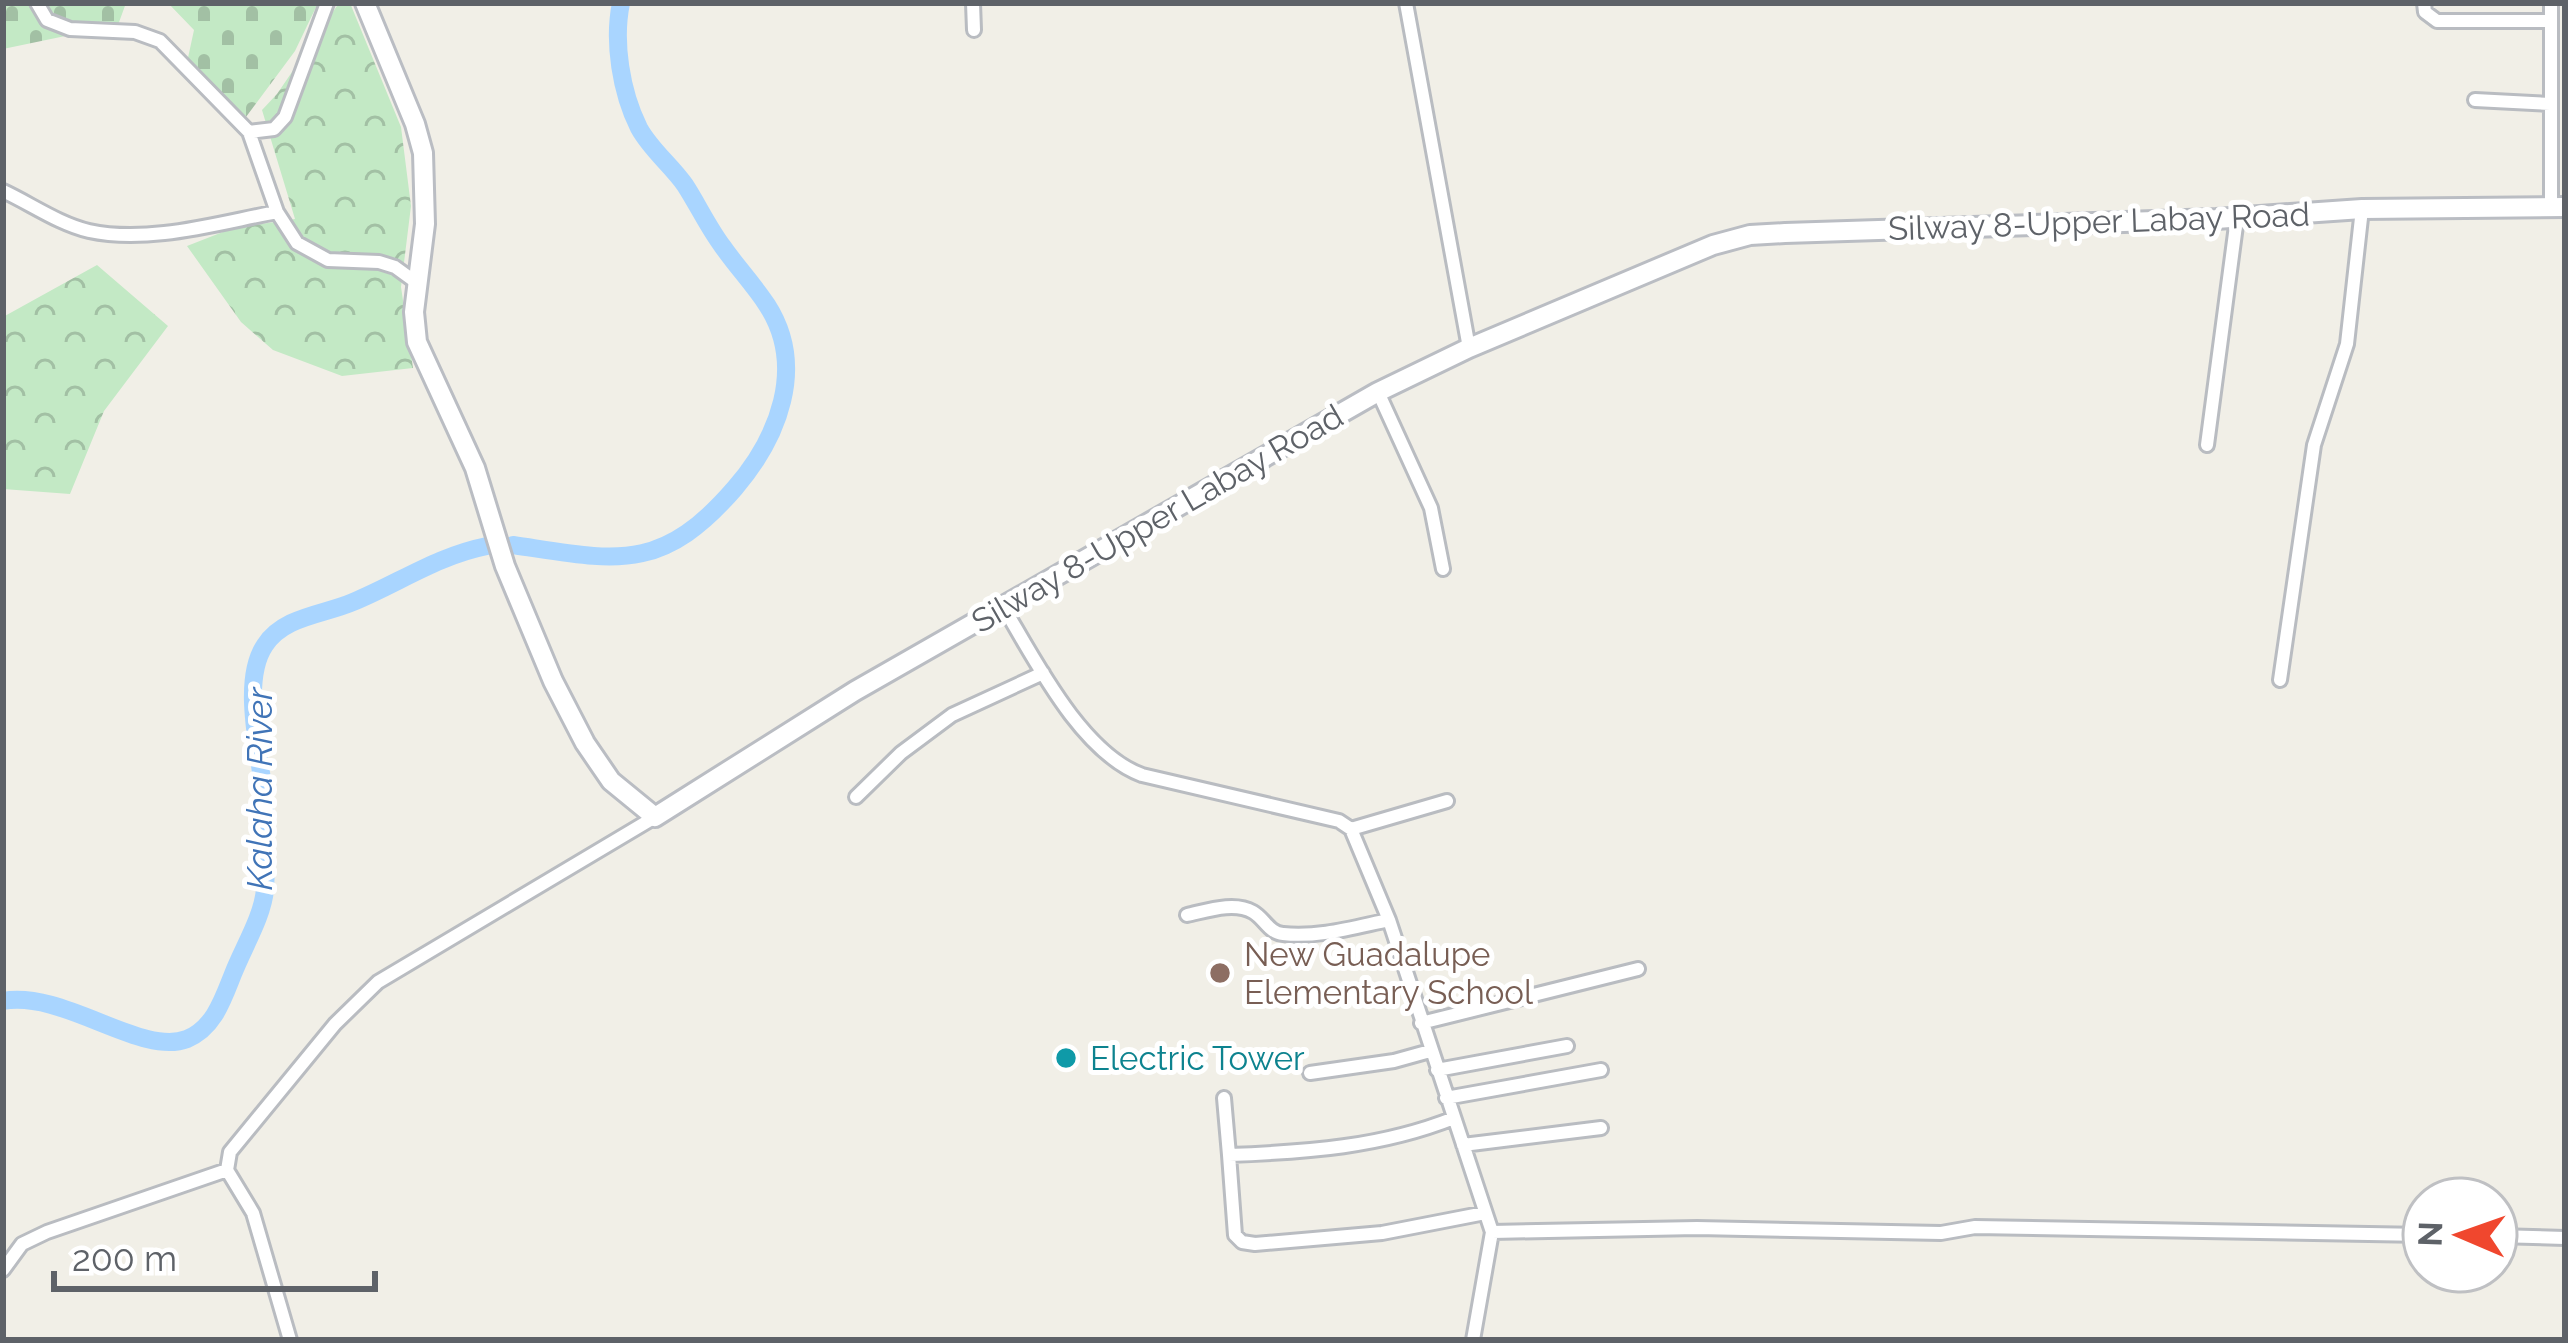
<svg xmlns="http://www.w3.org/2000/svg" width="2568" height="1343" font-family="Raleway,sans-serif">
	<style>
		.forest { fill: url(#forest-crowns) }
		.cemetery { fill: url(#cemetery-stones) }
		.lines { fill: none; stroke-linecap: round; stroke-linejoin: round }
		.river { stroke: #a9d5ff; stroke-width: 18 }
		.street-casing { stroke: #b9bcc1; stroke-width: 18 }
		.secondary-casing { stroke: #babdc3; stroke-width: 24 }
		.street { stroke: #fff; stroke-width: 12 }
		.secondary { stroke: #fff; stroke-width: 18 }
		.education-dot { fill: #8d6e63; stroke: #fff; stroke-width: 4.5 }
		.culture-dot { fill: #0f9aa8; stroke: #fff; stroke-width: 4.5 }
		.labels { text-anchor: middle; stroke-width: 10; stroke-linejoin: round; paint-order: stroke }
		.street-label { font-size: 33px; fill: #5e6268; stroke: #fff }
		.education-label { font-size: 33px; fill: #785e54; stroke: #fff; text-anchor: start }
		.culture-label { font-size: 33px; fill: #0d838f; stroke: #fff; text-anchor: start }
		.water-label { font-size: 36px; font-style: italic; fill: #4074b7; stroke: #fff }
	</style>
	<defs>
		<pattern id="forest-crowns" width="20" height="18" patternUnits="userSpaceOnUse" patternTransform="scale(3)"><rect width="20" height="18" fill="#c3e9c5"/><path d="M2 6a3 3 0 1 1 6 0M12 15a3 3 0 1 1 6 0" fill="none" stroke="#a2c0a4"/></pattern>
		<pattern id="cemetery-stones" width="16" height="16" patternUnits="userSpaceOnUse" patternTransform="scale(3)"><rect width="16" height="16" fill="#c3e9c5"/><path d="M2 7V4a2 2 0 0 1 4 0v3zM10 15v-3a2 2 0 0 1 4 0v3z" fill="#a2c0a4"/></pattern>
	</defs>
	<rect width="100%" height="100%" fill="#f1efe7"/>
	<path class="forest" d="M 339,3 L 350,3 L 401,127 L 411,206 L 401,287 L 413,368 L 342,376 L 273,350 L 241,322 L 187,246 L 233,228 L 295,219 L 262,110 L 277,94 Z
		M 97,265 L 168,326 L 104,411 L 70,494 L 3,489 L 3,317 Z"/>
	<path class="cemetery" d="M 3,3 L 126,3 L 118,25 L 3,49 Z
		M 168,3 L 318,3 L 295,51 L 243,121 L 186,67 L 194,30 Z"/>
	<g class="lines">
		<path class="river" d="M 513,545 C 615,560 660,575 735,488 C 778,438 807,367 767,305 C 754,285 737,267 723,247 C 708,227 698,205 685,185 C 671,165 651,150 639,128 C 621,92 613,42 621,3
			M 3,1001 C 64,990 141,1057 187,1039 C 214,1028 223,999 233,974 C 243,948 263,916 265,889 C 267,860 266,827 264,798 C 261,755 240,682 265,645 C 284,616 323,615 353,602 C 399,583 437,556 487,546"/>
		<g class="street-casing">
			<path id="street" d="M 37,3 L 47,20 L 70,29 L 135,32 L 160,41 L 249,132 L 277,212 L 297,243 L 328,260 L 379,262 L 395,267 L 417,283
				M 973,3 L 974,30
				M 1406,3 L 1469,348
				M 2424,3 L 2425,12 L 2437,21 L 2550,21
				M 2551,3 L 2551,208
				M 2475,100 L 2550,104
				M 249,132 L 274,129 L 285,117 L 327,3
				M 3,191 C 31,204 59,224 89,231 C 149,244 218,223 277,212
				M 1378,392 L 1431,508 L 1443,569
				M 2207,445 L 2237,218
				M 1004,608 C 1036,662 1082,753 1142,775 L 1339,821 L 1351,829 L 1389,920 L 1492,1232 L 1473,1340
				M 2280,680 L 2314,445 L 2347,344 L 2362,209
				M 856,797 L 901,753 L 952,715 L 1043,673
				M 1351,829 L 1447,801
				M 1187,915 C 1206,911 1234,901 1253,912 C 1265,919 1269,933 1283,934 C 1318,938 1355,927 1389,920
				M 1421,1023 L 1638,969
				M 1437,1070 L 1567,1046
				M 1310,1073 L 1394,1061 L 1430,1051
				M 1224,1098 L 1229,1155
				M 1446,1098 L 1601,1070
				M 1454,1118 C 1381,1147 1307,1152 1229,1155 L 1235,1235 L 1242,1242 L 1255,1244 L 1382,1233 L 1485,1213
				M 1463,1145 L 1601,1128
				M 1492,1232 L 1697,1228 L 1941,1233 L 1975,1227 L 2424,1235
				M 2496,1236 L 2565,1238
				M 3,1270 L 22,1244 L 47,1232 L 227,1170
				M 290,1340 L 253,1213 L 227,1170 L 230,1152 L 335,1024 L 378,982 L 655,817"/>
		</g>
		<g class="secondary-casing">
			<path id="secondary" d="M 365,3 L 415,124 L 423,153 L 425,224 L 414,312 L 417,342 L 475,468 L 505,566 L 553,681 L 585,743 L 611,781 L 655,817 L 855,691 L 1378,392 L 1469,348 L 1713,245 L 1750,235 L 1785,233 L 2216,219 L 2362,209 L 2565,207"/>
		</g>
		<use href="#street" class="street"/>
		<use href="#secondary" class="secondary"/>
	</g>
	<circle class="education-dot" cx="1220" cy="973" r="12"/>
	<circle class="culture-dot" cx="1066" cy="1058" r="12"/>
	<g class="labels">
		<g class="street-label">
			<text transform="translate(2099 221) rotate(-2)" y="12">Silway 8-Upper Labay Road</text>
			<text transform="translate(1157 518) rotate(-30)" y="12">Silway 8-Upper Labay Road</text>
		</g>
		<g class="education-label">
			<text x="1244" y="966">New Guadalupe<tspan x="1244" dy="38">Elementary School</tspan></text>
		</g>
		<g class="culture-label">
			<text x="1090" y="1070">Electric Tower</text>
		</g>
		<g class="water-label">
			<text transform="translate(259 789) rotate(-90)" y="13">Kalaha River</text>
		</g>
	</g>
	<rect width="2568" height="1343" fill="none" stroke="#5e6268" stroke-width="12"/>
	<g transform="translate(2460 1235) rotate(272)"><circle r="57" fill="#ffffff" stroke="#bfc0c3" stroke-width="3"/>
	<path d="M0-9L21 45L0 30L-21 45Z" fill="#f0472e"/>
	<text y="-18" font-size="33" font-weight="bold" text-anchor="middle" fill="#5e6268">N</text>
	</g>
	<path d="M54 1271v18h321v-18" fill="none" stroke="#5e6268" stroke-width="6"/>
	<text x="72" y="1271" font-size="36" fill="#5e6268" stroke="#ffffff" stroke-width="9" paint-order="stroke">200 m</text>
</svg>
